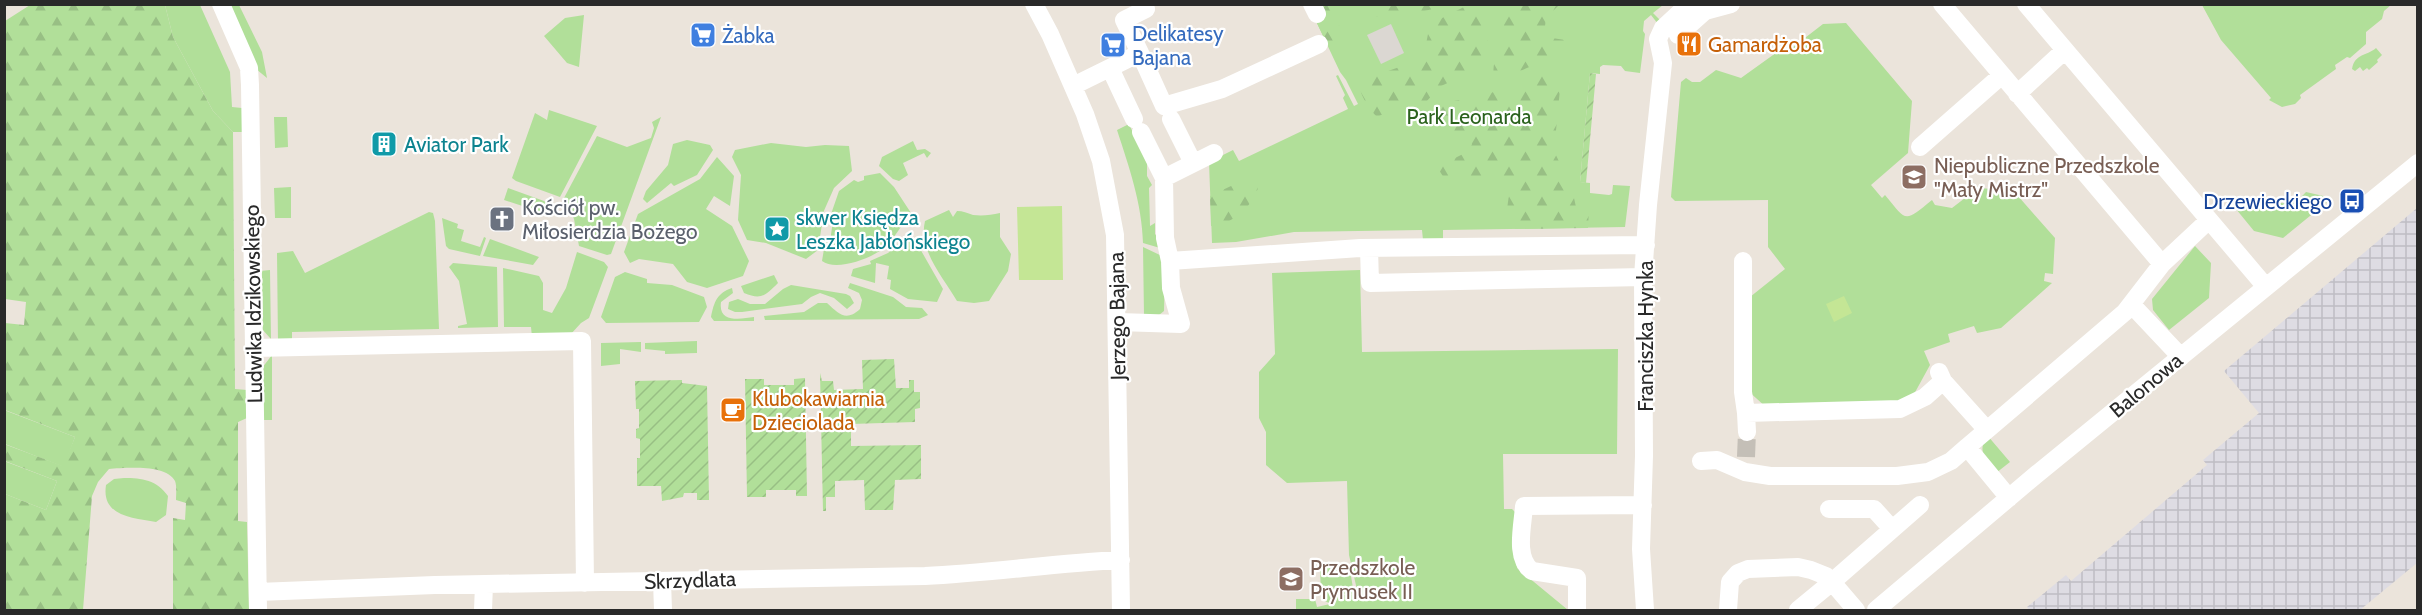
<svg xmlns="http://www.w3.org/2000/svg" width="2422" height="615" font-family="Cabin,sans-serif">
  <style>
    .industrial { fill: url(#industrial-grid) }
    .grass { fill: #b1df99 }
    .forest { fill: url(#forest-firs) }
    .garden { fill: url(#garden-furrows) }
    .pitch { fill: #c4e695 }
    .plaza { fill: #dbd7d2 }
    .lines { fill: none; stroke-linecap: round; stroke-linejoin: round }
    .minor-tunnel { stroke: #c4bfb7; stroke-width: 18; stroke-dasharray: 18 9; stroke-linecap: butt }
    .minor { stroke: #fff; stroke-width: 18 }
    .labels { text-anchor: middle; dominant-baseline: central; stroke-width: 4.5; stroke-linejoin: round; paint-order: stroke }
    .shop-label { font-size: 21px; fill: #366cbe; stroke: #fff; text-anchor: start }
    .food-label { font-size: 21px; fill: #c56008; stroke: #fff; text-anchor: start }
    .park-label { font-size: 21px; fill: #2b621d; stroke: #fff }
    .culture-label { font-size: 21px; fill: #0d838f; stroke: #fff; text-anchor: start }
    .education-label { font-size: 21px; fill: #785e54; stroke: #fff; text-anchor: start }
    .transit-label { font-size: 21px; fill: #164399; stroke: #fff; text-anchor: end }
    .worship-label { font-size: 21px; fill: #5b616d; stroke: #fff; text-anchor: start }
    .street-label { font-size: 21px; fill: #292929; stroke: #fff }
  </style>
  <defs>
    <pattern id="industrial-grid" width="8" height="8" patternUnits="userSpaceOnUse" patternTransform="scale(1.5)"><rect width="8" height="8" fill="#dedce3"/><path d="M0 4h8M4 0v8" fill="none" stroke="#bebdc3"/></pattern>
    <pattern id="forest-firs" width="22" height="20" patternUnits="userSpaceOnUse" patternTransform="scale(1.5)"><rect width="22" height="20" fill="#b1df99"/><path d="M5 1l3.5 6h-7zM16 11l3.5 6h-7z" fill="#98bf84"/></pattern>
    <pattern id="garden-furrows" width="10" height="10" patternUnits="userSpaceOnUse" patternTransform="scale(1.5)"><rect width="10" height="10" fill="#b1df99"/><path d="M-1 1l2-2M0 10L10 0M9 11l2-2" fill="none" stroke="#98bf84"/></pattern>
  </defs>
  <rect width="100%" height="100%" fill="#ebe4db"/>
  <path class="industrial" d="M2417,208V563L2360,610H2029L2027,607L2066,575L2071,581L2207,465L2203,460L2259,413L2224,371Z"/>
  <path class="grass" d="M165,5H200L230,72L232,107L242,108L243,132H233L213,111L173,37Z
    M229,5H239L262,52L267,78L256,69Z
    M1315,5H1663L1653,13L1661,21L1658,24L1651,15L1644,21L1643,31L1645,34L1640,73L1625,71L1621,66L1603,65L1600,67V74L1590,73L1580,182L1590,183V193L1609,195L1612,194L1613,185L1630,186L1625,227L1443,230V241L1423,240L1422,230L1294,232L1236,242L1212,243L1209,162L1233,150L1239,161L1348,109L1343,98L1345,95L1336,76L1338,75L1354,106L1358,104L1346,80L1340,72L1315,19Z
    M2202,5V4L2391,5L2384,11L2382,19L2366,32V44L2350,58L2347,57L2335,65L2336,69L2300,95L2301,98L2295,104L2282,107L2269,100L2271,98L2221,40Z
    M584,15L579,67L567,63L544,36L565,18Z
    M1846,23L1912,101L1908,153L1871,185L1882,198L1885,195C1907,221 1903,224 1932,200L1935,205L1952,208L1978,188L2009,190L2018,196L2055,238L2053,274L2045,273L2044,281L2052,283L2001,328L1977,333L1974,326L1948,334L1950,342L1924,351L1930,365L1913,396L1883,406L1767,408L1746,389L1745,301L1785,269L1768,247V200L1675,201L1671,197L1681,82L1686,78L1692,82H1700L1716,70L1741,78L1780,50L1788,51L1823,24Z
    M2376,48L2382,55L2377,60L2378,62L2369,70L2367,68L2363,71L2360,67L2355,71L2352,69C2355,53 2367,56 2376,48Z
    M549,110L597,126L560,197L516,181L512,178L535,113L547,120Z
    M274,117H287L288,147L275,148Z
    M661,117L611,254L607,255L579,246L574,219L564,198L597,136L627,147L651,138L654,128L652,122Z
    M1129,124L1147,163V176L1152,185L1149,188L1150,226L1155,223V234L1160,240V248L1143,243C1142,203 1129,167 1117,130Z
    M687,140L710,145L713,150L697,175L674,186L671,183L647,203L643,199L646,191L668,165L673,144Z
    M913,141L917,150L925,149L931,153L927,158L924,153L903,163L908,175L899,181L893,179L879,166L882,157Z
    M771,143L806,147L825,145L849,146L852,171L834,188L819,222L822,224L818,250L806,259L766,243L747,240L738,220L741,175L732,157L735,150Z
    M717,157L734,176L730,206L714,196L706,209L732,226L749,261L743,276L707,288L687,282L673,264L639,259L630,263L624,252L638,214L700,179Z
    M880,173L894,187L911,213L910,215L904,214L901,220L903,224C897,232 892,241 885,247C873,258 836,272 822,261L825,243L830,242L833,220L830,217L839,191L854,180L858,182L864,180V176Z
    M291,187V218H275L274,188Z
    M508,188L544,201L554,209L553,216L504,200Z
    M2306,192L2332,198L2283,238L2254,231L2236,209L2252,197C2276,196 2285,215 2306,192Z
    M949,210L953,217L957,211C963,211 967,213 973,215C983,216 991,215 1000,213V237L1011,254L1008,271L989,301L974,303L957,301C943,277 918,250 925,221Z
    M429,212L433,213L435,221L439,329L292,332V342H278L277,253L293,251L305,273Z
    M442,218L458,224L457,228L464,230L461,241L480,247L484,237L486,238L480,256L449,249L446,246Z
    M490,239L539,257L533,265L483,256Z
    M904,239L915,240L943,289L937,302L908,299L890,289L891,280L887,279L889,266L876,263L875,283L851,276L853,269L871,264L870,261L888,253Z
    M2195,246L2211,263L2209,298L2169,330L2153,310L2152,299Z
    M1143,247L1162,256L1165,270L1164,311L1159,315H1144Z
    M577,252L604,262L608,267L589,318L581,323L570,335L532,337L531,327H504L503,268L539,276L543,283V310L552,313L566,288Z
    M453,263L497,267L498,327L458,328V326L467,324L459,281L449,267Z
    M270,270L271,339L261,328L260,271Z
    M1360,270L1362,352L1618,349L1617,454H1503L1504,509H1512L1518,515L1517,568L1568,610H1296V599H1315L1317,607L1330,604L1336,595L1358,594L1349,555L1347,481L1287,483L1266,465V432L1259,418V372L1275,354L1272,273Z
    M625,272L647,279V283L672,285L704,297L707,307L699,322L606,323L601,317L615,277Z
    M774,275L778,283C765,296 761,300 744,293L741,286Z
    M850,283L893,297L906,307L922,308L928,315L919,319L765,320L764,316L804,312L818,303H827C839,314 846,322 860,309L862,300L859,293L848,288Z
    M791,285L846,294L850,296L854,303L847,309L834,298L820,293L811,297L802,304L742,312H735L728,309L729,302L738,299L750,304H765L783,289Z
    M732,288L733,293L721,302C718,323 740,319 754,317V321H714L711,317C714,302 717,293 732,288Z
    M697,341V353L665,354V351L645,349V343Z
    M641,342V352L620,349V364L601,366V343Z
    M272,355V420H262V368Z
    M4,410L75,437L64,467L5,444Z
    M1987,435L2010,462L1996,473C1985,457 1977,453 1987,435Z
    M4,461L57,481L46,510L5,494Z
    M124,478C142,478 157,480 168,496L166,515L156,522C134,518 101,517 106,485L114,479Z
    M1320,564L1346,567L1350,570L1354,594H1334L1329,603L1321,599Z"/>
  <path class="forest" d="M1470,4L1486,5L1485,28L1489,50L1486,58L1480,65L1463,76L1441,86L1424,104L1411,110L1390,111L1377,117C1367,106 1354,87 1360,72L1388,71L1411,63L1425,49L1430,24Z
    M30,5H165L173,37L213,111L233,132L235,389L247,390V418L238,422V521L247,522L249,610H173V518L185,520L186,503L176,500C176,495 177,486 175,481C166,464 125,468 109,469L98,482L92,496L83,610H5V494L46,510L57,481L5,461L4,444L63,466L75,437L5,410V323L24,325L26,302L5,299V21Z
    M1315,5H1327L1338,25L1350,33L1352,45L1349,47L1336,40L1327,44L1315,19Z
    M1365,5H1448C1425,11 1400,18 1376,17Z
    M1501,5H1559L1546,18L1544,34L1546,37L1571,41L1572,46L1562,53L1506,77L1495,76C1489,68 1502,45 1503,34C1505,24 1503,14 1501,5Z
    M1552,71L1560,89L1554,151L1572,189L1576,207L1589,208L1588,228L1515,229L1507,218C1506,193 1518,192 1490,175L1465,180L1444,178L1439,170L1441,165L1469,151L1472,144C1461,124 1435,139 1427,119L1442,103L1459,100L1462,106C1472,109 1477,102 1481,95L1519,86Z
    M1252,176L1258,186C1257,203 1228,228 1211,226L1210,196Z"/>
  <path class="garden" d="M1590,73L1596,74L1586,183L1580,182Z
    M894,359L896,388H909V380H914V392H920V408L915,409V422L851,424V446L921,445V479L895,480L893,510H865L864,480L835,481V497H826V511H823L820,373L822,381H833L834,390L863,389L862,360Z
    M805,378L807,496H796V490H766V497H747L745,379H764V385H794V379Z
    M682,380V383L707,386L709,500H697V493H684L683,497L662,501L661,486H637V458H640V439L636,438V429L639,428V409H636L635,381Z"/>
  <path class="pitch" d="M1062,206L1063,280H1019L1017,207Z
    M1844,296L1852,313L1834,322L1826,304Z"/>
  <path class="plaza" d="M1391,24L1404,53L1381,64L1367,35Z"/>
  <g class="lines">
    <path class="minor-tunnel" d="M1746,457L1747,432"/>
    <path class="minor" d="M221,4L249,68L250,85L258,610
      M1034,4L1050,34L1085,114L1101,161L1115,235L1121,610
      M1312,4L1317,14
      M1942,4L2162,264L2209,220
      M2026,4L2266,287
      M1678,35L1705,11L1731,4
      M1140,53L1164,106L1222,89L1319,44
      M1110,68L1134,119
      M1073,86L1140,53L1124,20L1146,9
      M2017,94L2065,50
      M1171,119L1193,163
      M1141,132L1164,178L1165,238L1170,261
      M1920,147L2002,75
      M1164,178L1214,153
      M1369,248L1370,283L1643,277
      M1743,261V392L1746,413L1900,409L1925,397L1943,381
      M2132,305L2181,357
      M1118,322L1181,324L1171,288L1170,261L1360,248L1646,245
      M254,348L582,341L585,583
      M1939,372L1943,381L1987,430L1967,447L2009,498
      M1746,413L1747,432
      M1987,430L2125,312L2162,264
      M1701,461L1717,460L1745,472L1770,476H1897L1928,472L1951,461L1967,447
      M1829,509H1874L1892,529
      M662,581L663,610
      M258,592L435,585L925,576C991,573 1055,563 1121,560
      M483,610L484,585
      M1577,610V578L1532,571C1514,558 1523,525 1524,506L1643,505
      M1645,610L1641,549L1644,456L1643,277L1648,205L1663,63L1658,39L1663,28L1689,4
      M1728,610L1730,582L1738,573L1748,569L1798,567L1811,570L1826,576L1832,582L1798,610
      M1856,610L1832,582L1920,505
      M1876,610L2037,474L2418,163"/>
  </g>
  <defs>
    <g id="supermarket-square" transform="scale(1.35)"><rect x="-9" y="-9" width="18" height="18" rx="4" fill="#3f7fe0" stroke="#fff"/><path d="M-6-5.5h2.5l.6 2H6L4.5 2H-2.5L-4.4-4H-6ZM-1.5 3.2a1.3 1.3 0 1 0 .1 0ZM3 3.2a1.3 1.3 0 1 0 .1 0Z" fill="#fff"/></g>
    <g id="restaurant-square" transform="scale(1.35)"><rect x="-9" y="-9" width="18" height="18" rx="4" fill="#e8710a" stroke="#fff"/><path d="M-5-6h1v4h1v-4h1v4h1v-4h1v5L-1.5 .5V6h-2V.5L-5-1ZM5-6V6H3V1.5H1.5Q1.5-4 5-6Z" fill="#fff"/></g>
    <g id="building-square" transform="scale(1.35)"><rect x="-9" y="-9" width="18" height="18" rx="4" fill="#0f9aa8" stroke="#fff"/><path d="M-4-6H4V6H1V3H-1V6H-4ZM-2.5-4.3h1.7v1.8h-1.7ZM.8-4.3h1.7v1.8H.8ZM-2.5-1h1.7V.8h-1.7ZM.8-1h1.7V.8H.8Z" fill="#fff"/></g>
    <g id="school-square" transform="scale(1.35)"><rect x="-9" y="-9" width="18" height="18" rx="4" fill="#8d6e63" stroke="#fff"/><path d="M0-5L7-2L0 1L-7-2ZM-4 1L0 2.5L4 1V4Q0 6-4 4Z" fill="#fff"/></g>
    <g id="bus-square" transform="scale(1.35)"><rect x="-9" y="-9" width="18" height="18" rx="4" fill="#1a4fb4" stroke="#fff"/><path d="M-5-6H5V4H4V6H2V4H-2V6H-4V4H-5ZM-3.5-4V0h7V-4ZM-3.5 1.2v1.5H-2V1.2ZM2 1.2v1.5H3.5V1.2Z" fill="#fff"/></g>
    <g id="church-square" transform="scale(1.35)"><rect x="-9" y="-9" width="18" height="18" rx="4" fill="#6b7280" stroke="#fff"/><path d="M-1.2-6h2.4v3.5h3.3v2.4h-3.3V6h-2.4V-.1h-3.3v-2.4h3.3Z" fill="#fff"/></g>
    <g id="sight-square" transform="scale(1.35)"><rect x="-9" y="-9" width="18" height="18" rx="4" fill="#0f9aa8" stroke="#fff"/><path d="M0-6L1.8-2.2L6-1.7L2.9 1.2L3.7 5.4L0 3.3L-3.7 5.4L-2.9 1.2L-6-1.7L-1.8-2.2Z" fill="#fff"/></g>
    <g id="cafe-square" transform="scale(1.35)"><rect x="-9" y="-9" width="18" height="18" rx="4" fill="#e8710a" stroke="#fff"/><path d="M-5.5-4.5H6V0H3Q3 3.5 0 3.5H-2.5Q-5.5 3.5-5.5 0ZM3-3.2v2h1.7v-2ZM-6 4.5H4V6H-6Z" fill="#fff"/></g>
  </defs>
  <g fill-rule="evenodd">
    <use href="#supermarket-square" x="703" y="35"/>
    <use href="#restaurant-square" x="1689" y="44"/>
    <use href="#supermarket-square" x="1113" y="45"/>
    <use href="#building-square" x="384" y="144"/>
    <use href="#school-square" x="1914" y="177"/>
    <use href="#bus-square" x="2352" y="201"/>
    <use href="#church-square" x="502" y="219"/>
    <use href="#sight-square" x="777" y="229"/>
    <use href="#cafe-square" x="733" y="410"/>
    <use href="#school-square" x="1291" y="579"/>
  </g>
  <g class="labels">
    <g class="shop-label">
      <text x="1132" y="33">Delikatesy<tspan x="1132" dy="24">Bajana</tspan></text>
      <text x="722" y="35">Żabka</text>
    </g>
    <g class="food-label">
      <text x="1708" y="44">Gamardżoba</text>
      <text x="752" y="398">Klubokawiarnia<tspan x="752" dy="24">Dzieciolada</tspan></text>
    </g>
    <g class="park-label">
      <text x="1469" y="116">Park Leonarda</text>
    </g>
    <g class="culture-label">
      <text x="404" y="144">Aviator Park</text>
      <text x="796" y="217">skwer Księdza<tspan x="796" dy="24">Leszka Jabłońskiego</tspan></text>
    </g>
    <g class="education-label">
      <text x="1934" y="165">Niepubliczne Przedszkole<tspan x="1934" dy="24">"Mały Mistrz"</tspan></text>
      <text x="1310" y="567">Przedszkole<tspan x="1310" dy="24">Prymusek II</tspan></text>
    </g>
    <g class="transit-label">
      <text x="2332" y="201">Drzewieckiego</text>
    </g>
    <g class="worship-label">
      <text x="522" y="207">Kościół pw.<tspan x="522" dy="24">Miłosierdzia Bożego</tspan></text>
    </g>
    <g class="street-label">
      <text transform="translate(253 304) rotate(-91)">Ludwika Idzikowskiego</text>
      <text transform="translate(1117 316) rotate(-91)">Jerzego Bajana</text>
      <text transform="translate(1645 336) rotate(-90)">Franciszka Hynka</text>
      <text transform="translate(2146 385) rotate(-40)">Balonowa</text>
      <text transform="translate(690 580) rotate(-2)">Skrzydlata</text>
    </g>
  </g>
  <rect width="2422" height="615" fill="none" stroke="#292929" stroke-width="12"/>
</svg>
